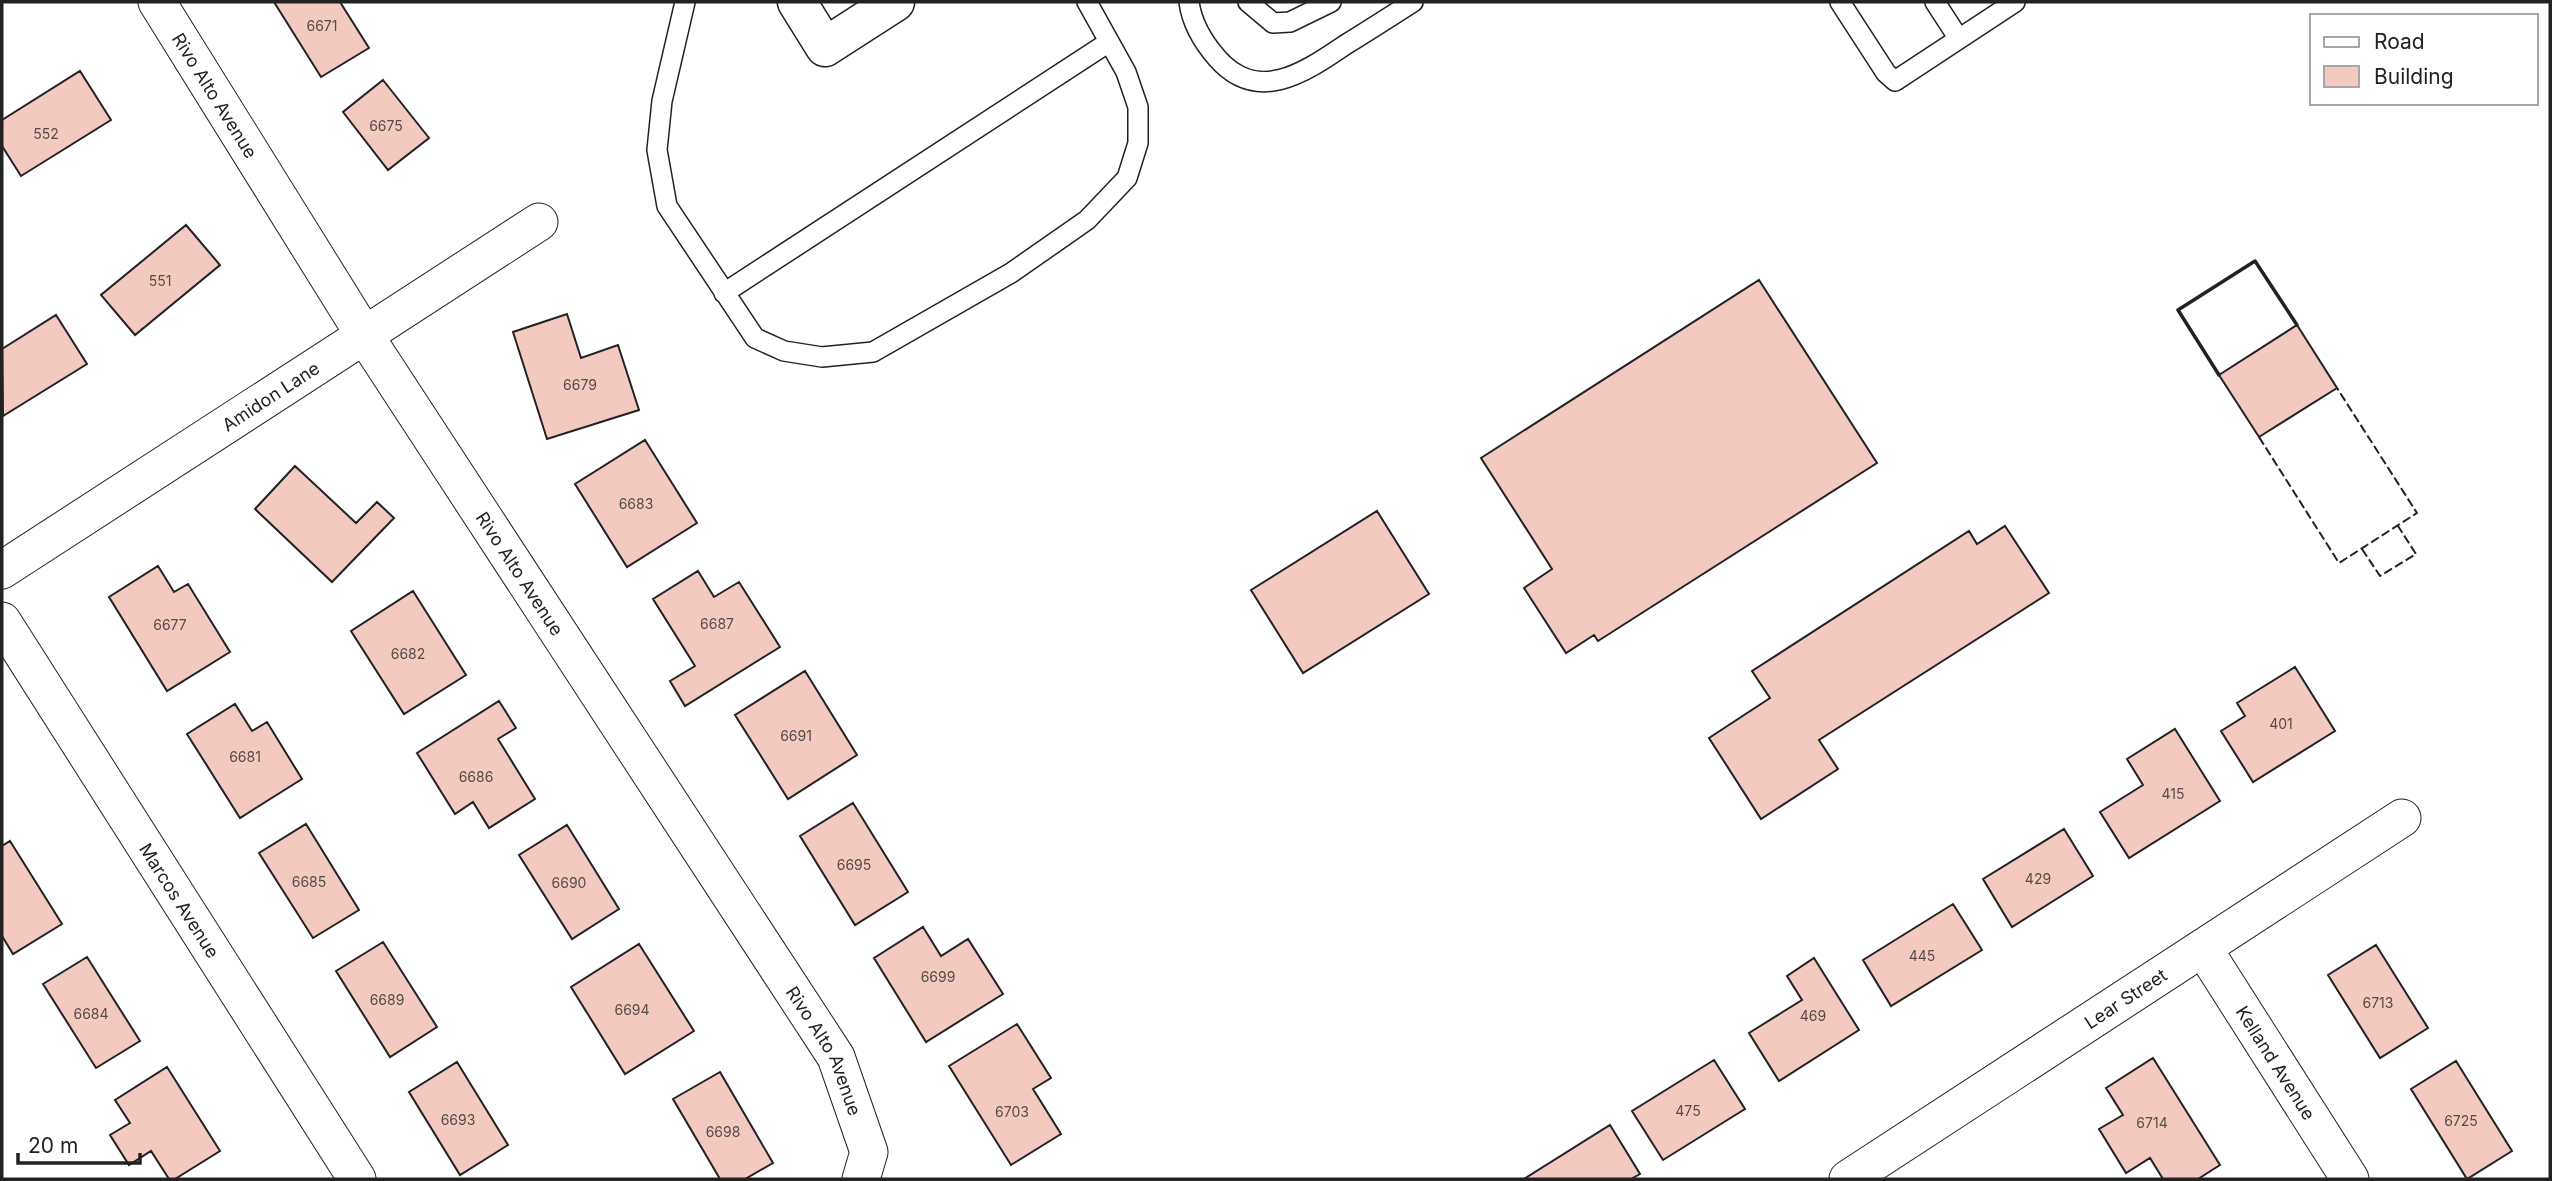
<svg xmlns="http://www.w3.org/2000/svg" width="2552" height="1181" font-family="Inter,sans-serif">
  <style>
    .building { fill: #f3c9c0; stroke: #222; stroke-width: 2 }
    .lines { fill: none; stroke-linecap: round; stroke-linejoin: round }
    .lane-casing { stroke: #222; stroke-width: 22 }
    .street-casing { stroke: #222; stroke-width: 39 }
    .secondary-casing { stroke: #222; stroke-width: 41 }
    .lane { stroke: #fff; stroke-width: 19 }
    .street { stroke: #fff; stroke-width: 37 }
    .secondary { stroke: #fff; stroke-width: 38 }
    .fence { stroke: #222; stroke-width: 2; stroke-dasharray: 9 3.5; stroke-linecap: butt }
    .wall { stroke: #222; stroke-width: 3.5 }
    .labels { text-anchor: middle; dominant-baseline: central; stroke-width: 5; stroke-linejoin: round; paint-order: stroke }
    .number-label { font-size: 14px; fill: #564c4a }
    .street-label { font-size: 18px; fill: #222; stroke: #fff }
  </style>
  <rect width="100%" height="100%" fill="#fff"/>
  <path class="building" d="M274,2H340L369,48L321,77Z
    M80,71L111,120L21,176L2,146V120Z
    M383,80L429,138L388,170L343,112Z
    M186,225L220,265L135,335L101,295Z
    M1759,280L1877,463L1598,641L1594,635L1566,653L1524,588L1552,569L1481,458Z
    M567,314L581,358L618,345L639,410L547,439L513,332Z
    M56,315L87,364L3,416L2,349Z
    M2297,325L2337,388L2259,437L2219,375Z
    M645,440L697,523L627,567L575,484Z
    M295,466L356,523L377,502L394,518L332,582L255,509Z
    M1377,511L1429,594L1303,673L1251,590Z
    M2005,526L2049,593L1819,740L1838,769L1761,819L1709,738L1770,698L1752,671L1969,531L1977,544Z
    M158,566L174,592L188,584L230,652L167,691L109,597Z
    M698,571L714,597L739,582L780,647L685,706L670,681L695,666L653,599Z
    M413,591L466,675L404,714L351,631Z
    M2295,667L2335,731L2253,782L2221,731L2245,716L2237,703Z
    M805,671L857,755L788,799L735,715Z
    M499,701L516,728L498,739L535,799L489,828L473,802L455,814L417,753Z
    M235,704L252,731L267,722L302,779L240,818L187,734Z
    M2175,729L2220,801L2129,858L2100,812L2143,785L2127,759Z
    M853,803L908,892L855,925L800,836Z
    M306,824L359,910L313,938L259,853Z
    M567,825L619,909L572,939L519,855Z
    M2064,829L2093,876L2012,927L1983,879Z
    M10,841L62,924L13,954L2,936V846Z
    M1953,904L1982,950L1891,1006L1863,960Z
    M923,927L941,956L968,939L1003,994L926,1042L874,958Z
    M383,942L437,1027L390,1057L336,971Z
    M639,944L694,1031L625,1074L571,987Z
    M2376,945L2428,1028L2380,1058L2328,975Z
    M87,957L140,1041L96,1068L43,984Z
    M1814,958L1859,1030L1779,1081L1749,1033L1802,1000L1787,976Z
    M1017,1024L1051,1078L1033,1089L1061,1134L1011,1165L949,1066Z
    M2153,1058L2220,1165L2198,1179H2163L2150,1158L2126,1173L2099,1129L2123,1115L2106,1088Z
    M1714,1060L1745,1109L1663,1160L1632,1111Z
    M2456,1061L2512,1151L2467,1179L2411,1089Z
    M457,1062L508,1145L460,1175L409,1092Z
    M167,1067L220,1151L175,1179H169L151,1151L129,1165L110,1135L130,1123L115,1100Z
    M720,1072L773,1163L745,1179H720L673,1099Z
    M1610,1125L1640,1174L1631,1179H1524Z"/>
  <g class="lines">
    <g class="lane-casing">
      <path id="lane" d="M685,2L662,101L657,150L667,206L755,338L784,351L822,357L873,352L1011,273L1087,220L1127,178L1138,143V107L1126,72L1087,2
        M1189,2C1192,24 1203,42 1217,58C1258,105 1305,72 1345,45C1368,31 1391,16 1413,2
        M1248,2L1273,23L1290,22L1331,2
        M1840,2L1886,73L1895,81L2015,2
        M1935,2L1959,39
        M724,293L1109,42"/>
    </g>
    <g class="street-casing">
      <g id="street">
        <path id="s1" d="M157,2L363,333L836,1057L869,1152L861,1179"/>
        <path id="s2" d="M2,570L539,222"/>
        <path id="s3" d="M2,621L357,1179"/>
        <path id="s4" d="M2203,948L2350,1179"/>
        <path id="s5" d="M1848,1179L2402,818"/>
      </g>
    </g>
    <g class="secondary-casing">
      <path id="secondary" d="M797,2L825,47L895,2"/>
    </g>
    <use href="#lane" class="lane"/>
    <use href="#street" class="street"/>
    <use href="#secondary" class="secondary"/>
    <path class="fence" d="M2259,437L2339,563L2417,513L2337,388
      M2362,549L2380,576L2416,554L2398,526"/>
    <path class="wall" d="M2219,375L2178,310L2255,261L2297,325"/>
  </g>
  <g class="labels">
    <g class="number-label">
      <text x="322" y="25">6671</text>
      <text x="386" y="125">6675</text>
      <text x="46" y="133">552</text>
      <text x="160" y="280">551</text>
      <text x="580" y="384">6679</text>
      <text x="636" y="503">6683</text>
      <text x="717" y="623">6687</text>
      <text x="170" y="624">6677</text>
      <text x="408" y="653">6682</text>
      <text x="2281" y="723">401</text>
      <text x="796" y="735">6691</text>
      <text x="245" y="756">6681</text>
      <text x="476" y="776">6686</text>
      <text x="2173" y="793">415</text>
      <text x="854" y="864">6695</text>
      <text x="2038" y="878">429</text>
      <text x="309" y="881">6685</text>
      <text x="569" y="882">6690</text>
      <text x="1922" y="955">445</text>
      <text x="938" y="976">6699</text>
      <text x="387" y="999">6689</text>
      <text x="2378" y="1002">6713</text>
      <text x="632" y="1009">6694</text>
      <text x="91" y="1013">6684</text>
      <text x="1813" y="1015">469</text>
      <text x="1688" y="1110">475</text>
      <text x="1012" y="1111">6703</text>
      <text x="458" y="1119">6693</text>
      <text x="2461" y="1120">6725</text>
      <text x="2152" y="1122">6714</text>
      <text x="723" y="1131">6698</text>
    </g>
    <g class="street-label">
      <text stroke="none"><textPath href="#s1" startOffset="110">Rivo Alto Avenue</textPath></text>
      <text stroke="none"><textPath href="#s2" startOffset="320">Amidon Lane</textPath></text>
      <text stroke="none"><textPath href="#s1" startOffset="677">Rivo Alto Avenue</textPath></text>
      <text stroke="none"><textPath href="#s3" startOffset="331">Marcos Avenue</textPath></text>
      <text stroke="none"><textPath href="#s5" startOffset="331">Lear Street</textPath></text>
      <text stroke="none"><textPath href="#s1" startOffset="1244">Rivo Alto Avenue</textPath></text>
      <text stroke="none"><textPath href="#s4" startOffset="136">Kelland Avenue</textPath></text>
    </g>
  </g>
  <rect width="2552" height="1181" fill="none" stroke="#222222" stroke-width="7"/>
  <rect x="2310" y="14" width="228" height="91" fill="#ffffff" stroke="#a7a7a7" stroke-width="2"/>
  <rect x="2324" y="37" width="35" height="10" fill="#ffffff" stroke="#a7a7a7" stroke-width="2"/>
  <text x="2374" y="49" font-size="21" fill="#222222">Road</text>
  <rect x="2324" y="66" width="35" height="21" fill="#f3c9c0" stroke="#a7a7a7" stroke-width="2"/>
  <text x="2374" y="84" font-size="21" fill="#222222">Building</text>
  <path d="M18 1153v10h122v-10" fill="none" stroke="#222222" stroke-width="3.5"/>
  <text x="28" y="1153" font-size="21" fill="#222222" stroke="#ffffff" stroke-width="5" paint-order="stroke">20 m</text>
</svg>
